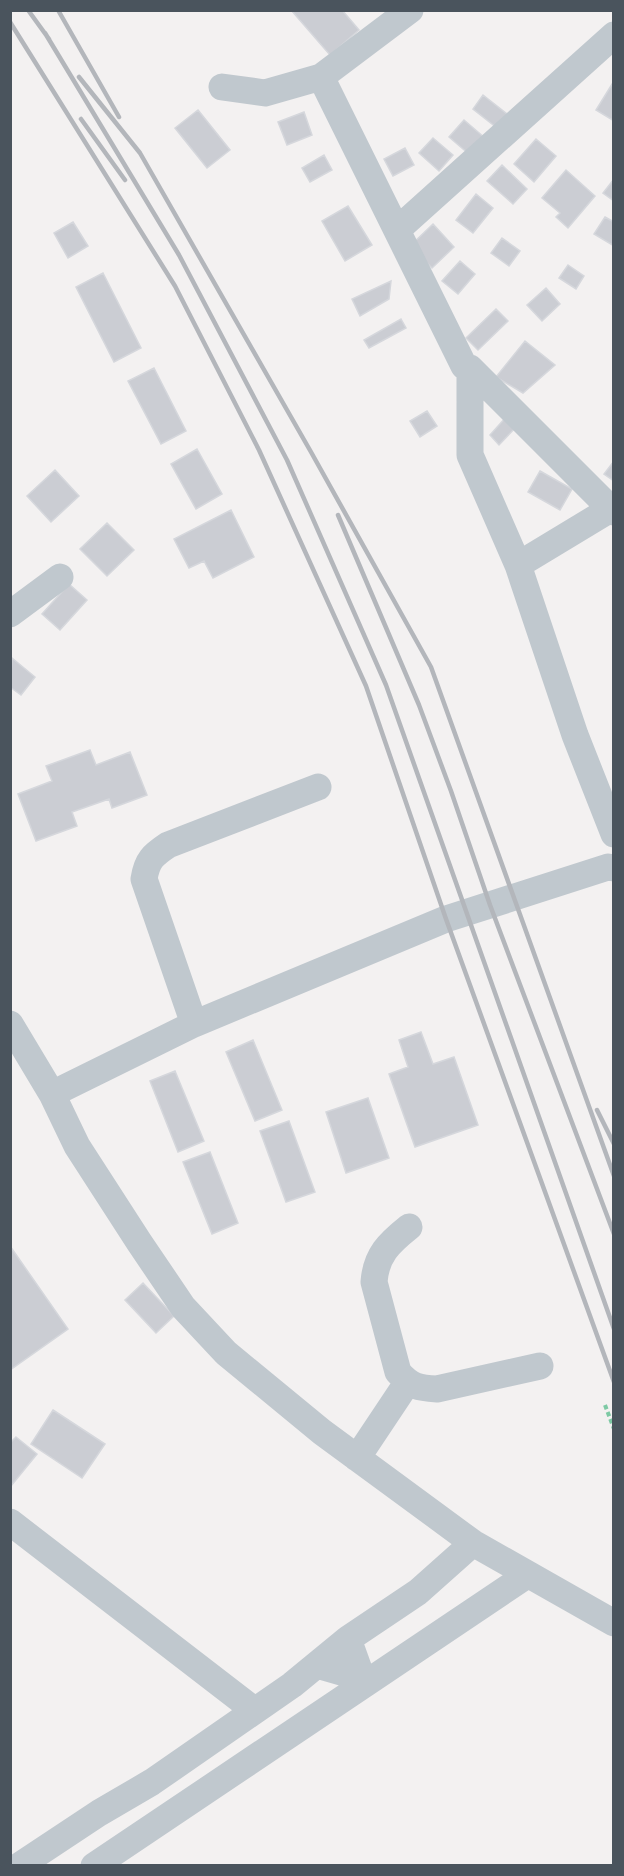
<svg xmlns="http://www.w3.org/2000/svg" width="624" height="1876" font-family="Karla,sans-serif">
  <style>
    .building { fill: #cbcdd3; stroke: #d5d7dc; stroke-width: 1.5 }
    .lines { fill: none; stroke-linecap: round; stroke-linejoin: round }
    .path { stroke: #7dc9a4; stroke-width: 4; stroke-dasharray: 4.5 3; stroke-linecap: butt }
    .minor { stroke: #c0c8ce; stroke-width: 27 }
    .rail { stroke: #b3b6bb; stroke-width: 4.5 }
  </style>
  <rect width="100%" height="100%" fill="#f3f1f1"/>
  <path class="building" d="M291,10H342L359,30L330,55Z
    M614,81V121L596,110Z
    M483,95L507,114L497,128L473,109Z
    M198,110L230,150L207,168L175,128Z
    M304,112L312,135L287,145L278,122Z
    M464,120L485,138L470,155L449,137Z
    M433,138L453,155L439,171L419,153Z
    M536,139L556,156L534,182L514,164Z
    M405,148L414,165L393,176L384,159Z
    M324,155L332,170L310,182L302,168Z
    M502,165L527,189L513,204L487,181Z
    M566,170L595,196L568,228L556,217L560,213L542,198Z
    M614,179V201L603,193Z
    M476,194L493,208L473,233L456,220Z
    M348,206L372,245L345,261L322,221Z
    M605,217L614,222V246L594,234Z
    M73,222L88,246L68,258L54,233Z
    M433,224L454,247L432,268L410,246Z
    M502,238L520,251L509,266L491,253Z
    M460,261L475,274L458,294L442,281Z
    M568,265L584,276L576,289L559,278Z
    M103,273L141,348L114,362L76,287Z
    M391,281L389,299L360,316L352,299Z
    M546,288L560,304L542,321L527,305Z
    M496,309L508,321L478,350L466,338Z
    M401,319L406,328L369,348L364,340Z
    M525,341L555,365L523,393L496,377Z
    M154,368L186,431L161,444L128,381Z
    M427,411L437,426L420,437L410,421Z
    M507,416L518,425L499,445L490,435Z
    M197,449L222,494L196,509L171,464Z
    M614,461V481L604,474Z
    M55,470L79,496L51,522L27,496Z
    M540,471L572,489L560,510L528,492Z
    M231,510L254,557L213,578L204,561L189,568L174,539Z
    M107,523L134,550L107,576L80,549Z
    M69,584L87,600L60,630L42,614Z
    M12,658L35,677L21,695L10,687Z
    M90,750L96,765L130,752L147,795L112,808L109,799L72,812L77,826L36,841L18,794L52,781L46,766Z
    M421,1032L433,1064L454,1057L478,1125L415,1147L389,1074L408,1067L399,1040Z
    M253,1040L282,1110L255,1121L226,1052Z
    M175,1071L204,1141L178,1152L150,1081Z
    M368,1098L389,1158L346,1173L326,1112Z
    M289,1121L315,1192L286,1202L260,1131Z
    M210,1152L238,1223L212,1234L183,1162Z
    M10,1246L68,1329L10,1370Z
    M143,1283L174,1316L156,1333L125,1300Z
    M53,1410L105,1444L82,1478L31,1444Z
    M16,1437L37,1454L11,1486L10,1443Z"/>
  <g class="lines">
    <path class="path" d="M605,1405L614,1429"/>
    <path class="minor" d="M321,77L464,366L470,368V455L518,565L575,735L614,834
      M222,87L265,93L321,77L410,10
      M397,230L614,35
      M470,368L614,512
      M518,565L614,507
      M10,614L60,577
      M10,1024L52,1094L194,1024L446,919L608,867L614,868
      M194,1024L144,879C147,860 153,855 168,845L318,787
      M52,1094L77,1146L139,1242L183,1307L226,1353L322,1432L473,1543L614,1623
      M409,1227C389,1243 376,1255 374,1282L398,1372C411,1387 419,1388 437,1389L540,1366
      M357,1458L407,1383
      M10,1522L254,1710
      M317,1665L362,1678L348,1639
      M19,1866L99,1813L152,1782L292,1685L348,1639L418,1592L473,1543
      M94,1866L527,1575"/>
    <path class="rail" d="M28,10L49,39
      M58,10L119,117
      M10,22L175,286L259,450L366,686L446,919L614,1382
      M45,33L179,255L287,460L386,685L614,1329
      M79,77L140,153L311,452L431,667L614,1176
      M81,119L125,180
      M338,515L419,705L451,791L490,905L614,1234
      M597,1110L614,1144"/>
  </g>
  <rect width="624" height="1876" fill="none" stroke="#4a545d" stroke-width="24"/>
</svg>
